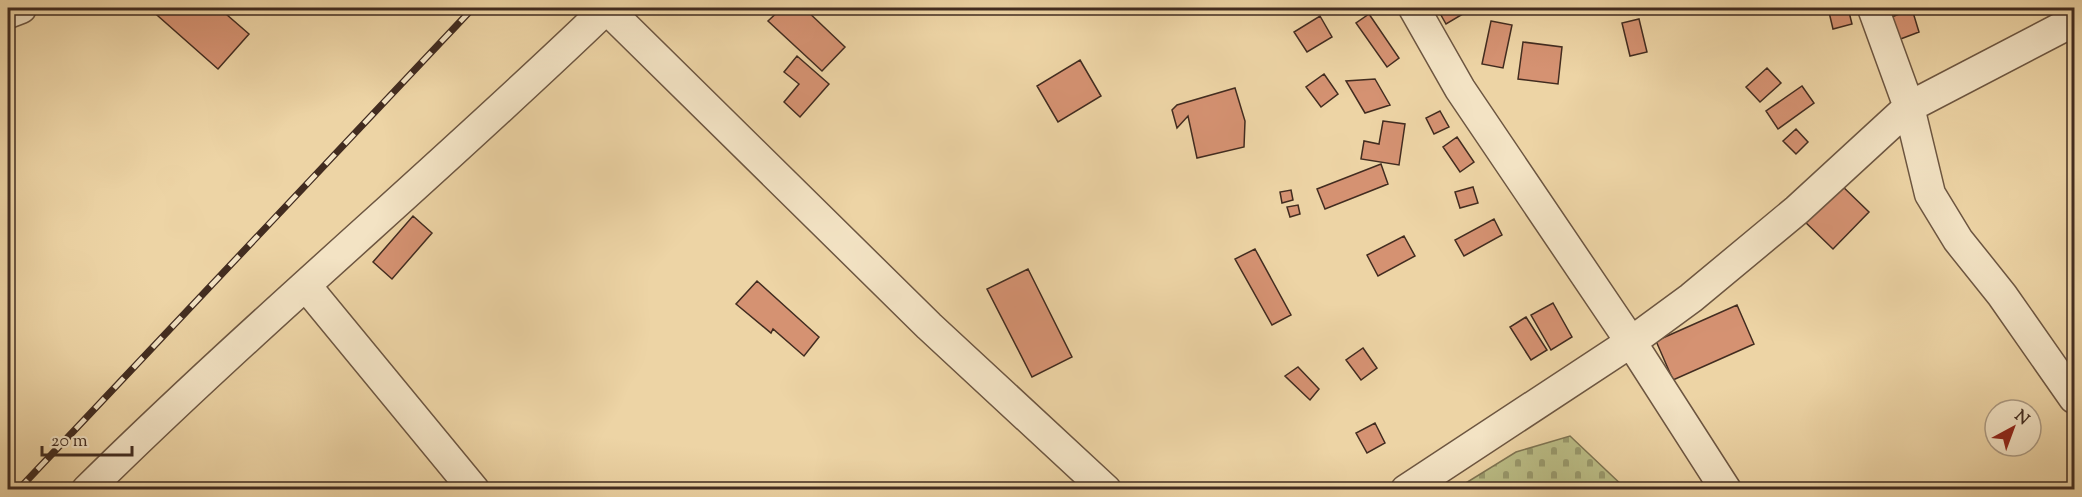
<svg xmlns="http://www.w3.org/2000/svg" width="2082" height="497" font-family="'Sorts Mill Goudy',serif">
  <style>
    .cemetery { fill: url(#cemetery-stones); stroke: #7e7452; stroke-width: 1.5 }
    .building { fill: #d59272; stroke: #422c20; stroke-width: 1.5 }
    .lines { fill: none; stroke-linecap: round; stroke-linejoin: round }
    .minor-casing { stroke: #6d5641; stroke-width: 33 }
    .minor { stroke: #f3e3c4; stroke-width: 30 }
    .rail-casing { stroke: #422c20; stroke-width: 7 }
    .rail { stroke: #f3e3c4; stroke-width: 4.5; stroke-dasharray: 14; stroke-linecap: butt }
  </style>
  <defs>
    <pattern id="cemetery-stones" width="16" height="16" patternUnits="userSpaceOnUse" patternTransform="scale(1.5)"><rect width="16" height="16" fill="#babc85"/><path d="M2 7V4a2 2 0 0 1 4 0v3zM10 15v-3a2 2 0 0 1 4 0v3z" fill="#99996c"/></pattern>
  </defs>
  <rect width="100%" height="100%" fill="#edd4a5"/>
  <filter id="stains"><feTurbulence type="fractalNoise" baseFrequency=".00333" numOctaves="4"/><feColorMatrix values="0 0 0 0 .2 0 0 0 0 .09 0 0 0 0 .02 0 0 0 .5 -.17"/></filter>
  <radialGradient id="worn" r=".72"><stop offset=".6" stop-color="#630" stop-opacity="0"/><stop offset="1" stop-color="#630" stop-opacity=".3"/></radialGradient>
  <path class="cemetery" d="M1570,436L1626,489H1456L1516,452Z"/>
  <path class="building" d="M149,8H219L249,34L218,69Z
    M782,8H804L845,47L822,71L768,21Z
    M1437,8H1466L1468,11L1446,24Z
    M1828,8H1848L1852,24L1833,29Z
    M1912,9L1919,32L1898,40L1889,18Z
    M1369,14L1399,58L1387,67L1356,23Z
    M1320,16L1332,37L1307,52L1294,32Z
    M1639,19L1647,52L1630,56L1622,23Z
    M1491,21L1512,25L1503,68L1482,64Z
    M1523,42L1562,47L1558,84L1518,79Z
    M797,56L829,84L800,117L784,102L799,84L784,72Z
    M1080,60L1101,96L1058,122L1037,86Z
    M1767,68L1781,83L1760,102L1746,87Z
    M1324,74L1338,94L1321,107L1306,87Z
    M1375,79L1390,105L1365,113L1346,81Z
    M1802,86L1814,103L1778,129L1766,111Z
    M1235,88L1245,121L1244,147L1197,158L1188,116L1177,128L1172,110L1177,105Z
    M1440,111L1449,127L1434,134L1426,118Z
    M1383,121L1405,124L1399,165L1361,159L1364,141L1379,144Z
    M1796,129L1808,142L1796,154L1783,141Z
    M1457,137L1474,162L1460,172L1443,147Z
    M1381,164L1388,184L1325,209L1317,189Z
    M1838,182L1869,212L1833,249L1802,219Z
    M1473,187L1478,203L1460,208L1455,192Z
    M1291,190L1293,200L1282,203L1280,192Z
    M1298,205L1300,214L1290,217L1287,207Z
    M413,216L432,233L392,279L373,262Z
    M1494,219L1502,235L1464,256L1455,240Z
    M1404,236L1415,256L1378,276L1367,255Z
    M1255,249L1291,315L1272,325L1235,259Z
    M1028,269L1072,357L1032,377L987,289Z
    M757,281L819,337L804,356L773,329L771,333L736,304Z
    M1553,303L1572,337L1551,350L1531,315Z
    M1737,305L1754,344L1673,380L1656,341Z
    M1526,317L1547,350L1531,360L1510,327Z
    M1363,348L1377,368L1361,380L1346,360Z
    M1298,367L1319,389L1310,400L1285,376Z
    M1375,423L1385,443L1367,453L1356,433Z"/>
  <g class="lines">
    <g class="minor-casing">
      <path id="minor" d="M606,8L929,326L1106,490
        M1414,8L1460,89L1631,342L1726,490
        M1873,8L1909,107L1930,194L1958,240L2002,295L2074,398
        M8,13L21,8
        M306,286L474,490
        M87,490C255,324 437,172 607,8
        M1406,490L1631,342L1691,298L1797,210L1909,107L2074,21"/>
    </g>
    <use href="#minor" class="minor"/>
    <g class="rail-casing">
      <path id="rail" d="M18,490L473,8"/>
    </g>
    <use href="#rail" class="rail"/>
  </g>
  <rect width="2082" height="497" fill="none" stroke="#edd4a5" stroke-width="30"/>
  <rect x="9" y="9" width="2064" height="479" fill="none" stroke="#422c20" stroke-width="3"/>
  <rect x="15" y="15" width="2052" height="467" fill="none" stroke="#422c20" stroke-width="1.5"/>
  <g transform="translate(2013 428) rotate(41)"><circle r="28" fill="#f3e3c4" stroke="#ac9a82" stroke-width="1.5"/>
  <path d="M0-4.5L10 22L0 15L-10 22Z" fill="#8f2418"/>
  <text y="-9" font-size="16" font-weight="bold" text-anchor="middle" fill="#422c20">N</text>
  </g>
  <path d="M42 446v9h90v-9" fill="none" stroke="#422c20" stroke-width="3"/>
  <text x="51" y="446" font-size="18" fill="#422c20" stroke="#f3e3c4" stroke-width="4.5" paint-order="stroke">20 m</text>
  <rect width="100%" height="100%" filter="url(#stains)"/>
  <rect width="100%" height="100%" fill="url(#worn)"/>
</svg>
